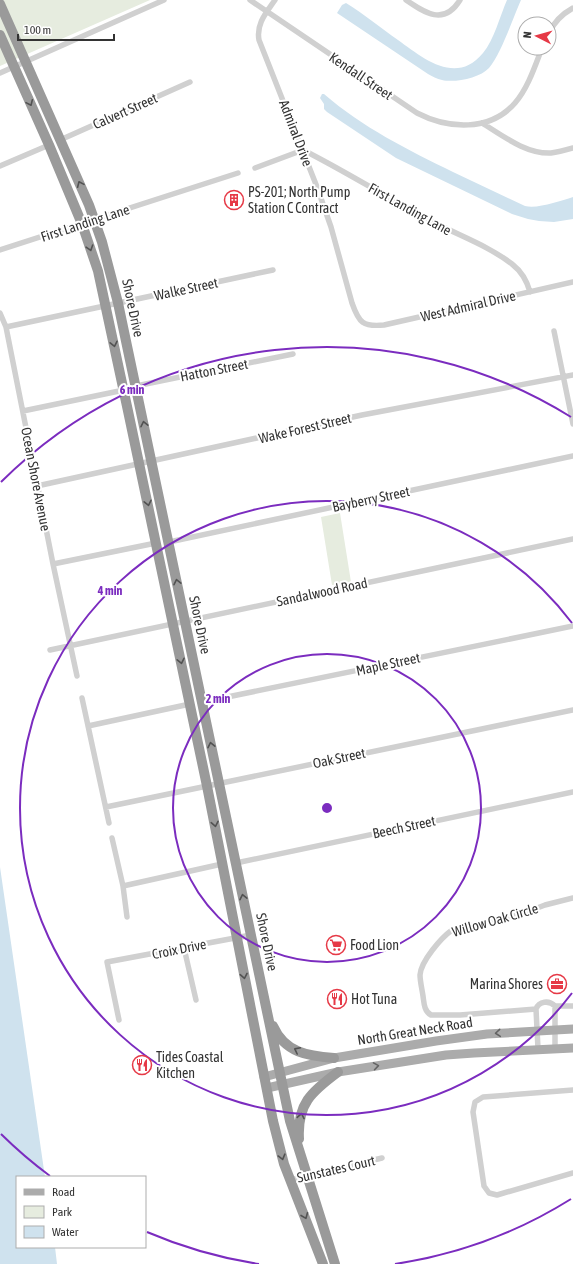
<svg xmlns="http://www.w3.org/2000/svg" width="573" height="1264" font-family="'Asap Condensed',sans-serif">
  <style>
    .green { fill: #e6ecdf }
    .water { fill: #cfe2ee }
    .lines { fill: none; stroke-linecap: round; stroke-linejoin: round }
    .street { stroke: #d0d0d0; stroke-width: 5.5 }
    .primary { stroke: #ababab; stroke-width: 9 }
    .highway { stroke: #9a9a9a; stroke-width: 10 }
    .oneway { stroke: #525252 }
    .oneway2 { stroke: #636363 }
    .ring { fill: none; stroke: #7b2cbf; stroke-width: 2 }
    .labels { text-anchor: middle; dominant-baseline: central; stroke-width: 4; stroke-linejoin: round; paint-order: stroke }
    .street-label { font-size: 14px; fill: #333; stroke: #fff }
    .poi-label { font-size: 14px; fill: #333; stroke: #fff; text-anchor: start }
    .centre { fill: #7b2cbf; stroke: #fff; stroke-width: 2 }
    .ring-label { font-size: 12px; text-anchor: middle; font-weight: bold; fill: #7b2cbf; stroke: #fff; stroke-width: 4; stroke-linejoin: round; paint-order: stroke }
  </style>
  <rect width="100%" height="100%" fill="#fff"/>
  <path class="green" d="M0,0H150L0,66Z
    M340,513L351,582L332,585L321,517Z"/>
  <path class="water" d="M507,0H521C513,18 501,54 489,68C480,78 455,83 442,80C437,79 432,76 428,74L337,13L342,5L346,3C364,14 381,28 398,40C423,58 456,86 483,53C494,40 500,16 507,0Z
    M322,94H324C362,127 408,150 453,172C477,183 501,195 525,206C538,209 560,201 573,197V219L554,222L539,221L528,219L512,214L396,158L327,112L324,109V104L320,98Z
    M0,867L45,1177H17V1247H55L57,1264H0Z"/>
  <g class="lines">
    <path class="street" d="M250,0L417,113C448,129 490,132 515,103C528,88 535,66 542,48
      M275,0C266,13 256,24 259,40L317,187L331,227L352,303C359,323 363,327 384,325L573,282
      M406,0C425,13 444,26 460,0
      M549,33C554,22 562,14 573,8
      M0,73L164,0
      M482,123C503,136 526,154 551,153C559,152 566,150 573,148
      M60,140L190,82
      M0,166L49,145
      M255,168L303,150C345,171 384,196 426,218C454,234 486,244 512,264C521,271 527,281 530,292
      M0,250L238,173
      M0,313L6,327L53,564L77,676
      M6,327L273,270
      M554,331L573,424
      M136,386L293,354
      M23,411L124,390
      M37,486L362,415L573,375
      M169,542L573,456
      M53,564L156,543
      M50,650L573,539
      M82,698L109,823
      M203,702L573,626
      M88,726L190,704
      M106,807L573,710
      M112,838L123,886L127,917
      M236,863L573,792
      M123,886L222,864
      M184,948L196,1000
      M555,1006V1048
      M536,1009L460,1015H431C424,1011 424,1003 423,996C422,989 420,981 420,975C421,961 441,938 452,930L519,915L545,905L573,898
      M119,1020L107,962L251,935
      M538,1049L536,1009C539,1001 549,1000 555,1006H573
      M573,1090L483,1097L475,1102L473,1112L484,1186L489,1193L497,1195L573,1173
      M290,1180L382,1158"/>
    <path class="primary" d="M264,1077L334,1058L436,1041L487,1034L573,1029
      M267,1088L338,1072L446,1055L474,1053L573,1048"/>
    <path class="highway" d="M0,4L89,205L102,242L118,303L290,1121L335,1264
      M0,35L49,145L82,224L98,271L128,411L207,786L273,1121L284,1164L323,1264
      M273,1026C285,1053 308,1056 334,1058
      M299,1139C297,1104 311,1092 338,1072"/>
  </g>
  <defs><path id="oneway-chevron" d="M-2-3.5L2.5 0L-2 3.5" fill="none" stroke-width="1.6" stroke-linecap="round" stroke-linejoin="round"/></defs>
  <g class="oneway">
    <use href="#oneway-chevron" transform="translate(30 103) rotate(66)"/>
    <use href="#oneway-chevron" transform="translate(80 184) rotate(-114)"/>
    <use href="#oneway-chevron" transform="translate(90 248) rotate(72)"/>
    <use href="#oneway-chevron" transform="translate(114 344) rotate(78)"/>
    <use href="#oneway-chevron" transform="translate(144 424) rotate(-102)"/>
    <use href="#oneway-chevron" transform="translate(148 503) rotate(78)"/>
    <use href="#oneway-chevron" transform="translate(177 582) rotate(-102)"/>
    <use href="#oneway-chevron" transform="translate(181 661) rotate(78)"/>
    <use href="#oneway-chevron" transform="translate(211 745) rotate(-102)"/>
    <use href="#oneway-chevron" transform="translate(215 824) rotate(79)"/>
    <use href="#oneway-chevron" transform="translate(243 897) rotate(-102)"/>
    <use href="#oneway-chevron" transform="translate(244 976) rotate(79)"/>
    <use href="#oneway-chevron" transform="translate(297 1050) rotate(-153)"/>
    <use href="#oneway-chevron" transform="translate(301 1116) rotate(-79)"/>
    <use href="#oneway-chevron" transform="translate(282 1157) rotate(75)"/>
    <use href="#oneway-chevron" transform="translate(305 1216) rotate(68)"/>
  </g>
  <g class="oneway2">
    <use href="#oneway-chevron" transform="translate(498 1033) rotate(175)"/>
    <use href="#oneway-chevron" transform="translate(376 1066) rotate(-9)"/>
  </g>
  <g class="ring">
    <circle cx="327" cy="808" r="154"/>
    <path d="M572 993A307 307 0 1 1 572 623"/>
    <path d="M571 1199A461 461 0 0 1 395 1264M259 1264A461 461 0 0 1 147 1232M50 1176A461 461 0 0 1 1 1134M1 482A461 461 0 0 1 571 417"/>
  </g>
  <defs>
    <g id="building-ring" transform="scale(1)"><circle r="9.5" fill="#fff" stroke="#e63946" stroke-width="1.5"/><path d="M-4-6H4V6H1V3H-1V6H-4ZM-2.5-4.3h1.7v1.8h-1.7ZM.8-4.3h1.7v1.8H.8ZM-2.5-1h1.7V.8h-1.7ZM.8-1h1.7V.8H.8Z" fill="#e63946"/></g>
    <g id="supermarket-ring" transform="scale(1)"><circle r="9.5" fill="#fff" stroke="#e63946" stroke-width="1.5"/><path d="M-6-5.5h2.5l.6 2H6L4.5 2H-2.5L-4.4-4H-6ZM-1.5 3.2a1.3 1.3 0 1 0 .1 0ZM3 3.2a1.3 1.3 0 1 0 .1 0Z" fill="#e63946"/></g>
    <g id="office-ring" transform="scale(1)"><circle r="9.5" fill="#fff" stroke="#e63946" stroke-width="1.5"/><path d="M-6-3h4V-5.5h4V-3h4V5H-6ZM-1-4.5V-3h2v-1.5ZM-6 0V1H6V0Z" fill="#e63946"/></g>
    <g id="restaurant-ring" transform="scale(1)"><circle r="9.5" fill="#fff" stroke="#e63946" stroke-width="1.5"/><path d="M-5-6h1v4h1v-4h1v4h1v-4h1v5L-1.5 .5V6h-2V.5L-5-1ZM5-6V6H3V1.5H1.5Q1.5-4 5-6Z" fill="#e63946"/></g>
  </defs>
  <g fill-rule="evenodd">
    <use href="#building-ring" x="234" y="200"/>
    <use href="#supermarket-ring" x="336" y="945"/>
    <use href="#office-ring" x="557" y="984"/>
    <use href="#restaurant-ring" x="337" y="999"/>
    <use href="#restaurant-ring" x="142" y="1065"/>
  </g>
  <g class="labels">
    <g class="street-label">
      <text transform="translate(361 76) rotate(34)">Kendall Street</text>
      <text transform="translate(125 111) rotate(-24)">Calvert Street</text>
      <text transform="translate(296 133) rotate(69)">Admiral Drive</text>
      <text transform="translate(410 209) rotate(29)">First Landing Lane</text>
      <text transform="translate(85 223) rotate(-18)">First Landing Lane</text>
      <text transform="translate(186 289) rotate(-12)">Walke Street</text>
      <text transform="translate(468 306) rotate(-13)">West Admiral Drive</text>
      <text transform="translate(133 308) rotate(78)">Shore Drive</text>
      <text transform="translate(214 370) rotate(-11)">Hatton Street</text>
      <text transform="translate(305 428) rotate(-13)">Wake Forest Street</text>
      <text transform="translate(36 479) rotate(79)">Ocean Shore Avenue</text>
      <text transform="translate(371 499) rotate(-12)">Bayberry Street</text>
      <text transform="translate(322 592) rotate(-12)">Sandalwood Road</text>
      <text transform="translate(200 625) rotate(78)">Shore Drive</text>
      <text transform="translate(388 664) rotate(-12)">Maple Street</text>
      <text transform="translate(339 758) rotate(-12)">Oak Street</text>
      <text transform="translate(404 827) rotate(-12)">Beech Street</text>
      <text transform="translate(495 920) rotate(-16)">Willow Oak Circle</text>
      <text transform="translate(267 942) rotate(78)">Shore Drive</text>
      <text transform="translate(179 949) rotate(-11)">Croix Drive</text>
      <text transform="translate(415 1031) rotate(-9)">North Great Neck Road</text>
      <text transform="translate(336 1169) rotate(-13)">Sunstates Court</text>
    </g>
    <g class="poi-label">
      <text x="248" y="192">PS-201; North Pump<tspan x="248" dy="16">Station C Contract</tspan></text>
      <text x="350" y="945">Food Lion</text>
      <text x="543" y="984" text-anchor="end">Marina Shores</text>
      <text x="351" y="999">Hot Tuna</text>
      <text x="156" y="1057">Tides Coastal<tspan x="156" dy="16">Kitchen</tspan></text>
    </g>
  </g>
  <circle cx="327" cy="808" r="6" class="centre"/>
  <g class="ring-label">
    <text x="132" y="394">6 min</text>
    <text x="110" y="595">4 min</text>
    <text x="218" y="703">2 min</text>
  </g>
  <rect x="16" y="1176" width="130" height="72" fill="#ffffff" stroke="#adadad"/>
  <rect x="24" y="1189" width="20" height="6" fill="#ababab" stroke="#adadad"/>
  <text x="52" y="1196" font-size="12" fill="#333333">Road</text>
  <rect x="24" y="1206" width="20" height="12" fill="#e6ecdf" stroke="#adadad"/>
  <text x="52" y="1216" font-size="12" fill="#333333">Park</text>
  <rect x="24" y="1226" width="20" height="12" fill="#cfe2ee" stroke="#adadad"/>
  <text x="52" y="1236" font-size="12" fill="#333333">Water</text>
  <g transform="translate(537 36) rotate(276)"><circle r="19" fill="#ffffff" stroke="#adadad"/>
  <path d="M0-3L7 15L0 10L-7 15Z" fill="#e63946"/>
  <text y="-6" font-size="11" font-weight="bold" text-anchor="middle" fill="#333333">N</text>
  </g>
  <path d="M18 34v6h96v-6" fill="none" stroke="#333333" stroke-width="2"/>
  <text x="24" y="34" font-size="12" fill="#333333" stroke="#ffffff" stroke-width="3" paint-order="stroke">100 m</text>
</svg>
